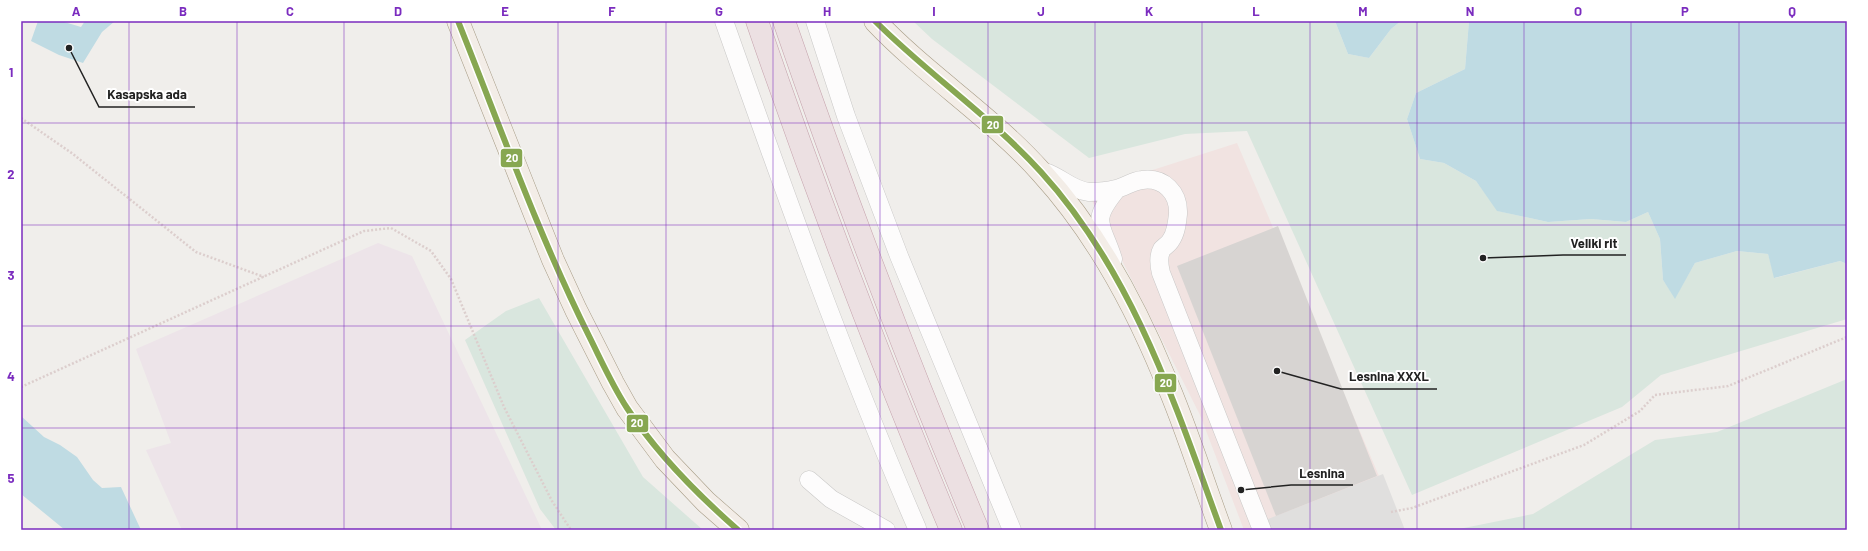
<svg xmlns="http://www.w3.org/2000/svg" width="1868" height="551" font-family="Barlow,sans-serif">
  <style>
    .commercial { fill: #f1e3e1 }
    .industrial { fill: #ede4e9 }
    .wetland { fill: #d9e6de }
    .parking { fill: #e0dfde }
    .water { fill: #bfdbe3 }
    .building { fill: #d7d4d2 }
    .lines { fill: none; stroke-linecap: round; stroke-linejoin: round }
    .minor-casing { stroke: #c9c8c7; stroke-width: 19 }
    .major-casing { stroke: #a79c86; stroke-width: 23 }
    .highway-casing { stroke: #c5a2ac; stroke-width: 23 }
    .path { stroke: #dccecd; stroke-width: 2.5; stroke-dasharray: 2 2; stroke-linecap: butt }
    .minor { stroke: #fdfcfc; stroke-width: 18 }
    .major { stroke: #f3ede7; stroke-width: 22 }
    .highway { stroke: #ece0e2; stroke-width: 22 }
    .bus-1-casing { stroke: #fff; stroke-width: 9 }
    .bus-1 { stroke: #87a751; stroke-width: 6 }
    .grid { fill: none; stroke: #7b2cbf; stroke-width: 1; stroke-opacity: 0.55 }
    .leader { fill: none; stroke: #222; stroke-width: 1.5 }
    .callout-dot { fill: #222; stroke: #fff; stroke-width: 1.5 }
    .callout-label { font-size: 13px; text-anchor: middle; font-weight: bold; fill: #222; stroke: #fff; stroke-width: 4; stroke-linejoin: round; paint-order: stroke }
    .line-badge { stroke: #fff; stroke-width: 1.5 }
    .badge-label { font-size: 11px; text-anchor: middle; font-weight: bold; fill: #fff }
    .neatline { fill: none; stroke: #7b2cbf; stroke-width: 1.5 }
    .grid-label { font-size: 13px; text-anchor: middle; font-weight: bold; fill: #7b2cbf }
  </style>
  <rect width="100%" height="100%" fill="#f0eeeb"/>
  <path class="commercial" d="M1237,143L1402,530H1244L1200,415L1087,191Z"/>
  <path class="industrial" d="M378,243L412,256L542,530H182L146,450L171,443L136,349Z"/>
  <path class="wetland" d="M913,21H1335L1348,54L1369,58L1391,29L1401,21H1469L1465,69L1416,93L1407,119L1420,159L1444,163L1476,181L1498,211L1548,222L1591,219L1626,222L1648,212L1660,239L1663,280L1675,298L1695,263L1737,251L1768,254L1775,278L1840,261L1847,264V319L1661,375L1622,407L1412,495L1247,131L1185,134L1089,158L932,39Z
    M539,298L643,477L703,530H556L540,509L465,340L506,311Z
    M1847,379V530H1454L1533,514L1655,440L1717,432Z"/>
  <path class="parking" d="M1383,474L1405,530H1267L1263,521Z"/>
  <path class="water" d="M38,21H61L81,27L85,21H115L102,32L83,63L59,55L31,41Z
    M1335,21H1401L1391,29L1369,58L1348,54Z
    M1469,21H1847V264L1840,261L1774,278L1768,254L1737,251L1695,263L1675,299L1663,280L1660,239L1648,212L1626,222L1591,219L1548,222L1497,211L1476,181L1444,163L1420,159L1407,119L1416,93L1465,69Z
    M21,416L44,437L60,445L77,457L93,480L102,488L121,487L141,530H65L21,494Z"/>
  <path class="building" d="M1278,226L1377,476L1276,516L1177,266Z"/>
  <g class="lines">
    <g class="minor-casing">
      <path id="minor" d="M724,21C784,191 845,362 917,528
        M815,21L846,116L899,256L1012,530
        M1045,172C1061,177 1071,190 1089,192C1097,192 1108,191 1116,189C1125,187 1132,181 1142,180C1164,177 1179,193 1178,214C1177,223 1176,233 1171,240C1169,244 1165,246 1162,249C1158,256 1159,265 1161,273L1262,530
        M1113,259C1102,223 1089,223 1117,189
        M809,480L831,499L886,530"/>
    </g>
    <g class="major-casing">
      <path id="major" d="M458,21L553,260L576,310L613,383L627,408L665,459L706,502L738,530
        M875,21C926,75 991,116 1041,172C1095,231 1134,303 1164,376C1186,426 1202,479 1221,530"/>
    </g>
    <g class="highway-casing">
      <path id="highway" d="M757,21C816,193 881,363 951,530
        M784,21C843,192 908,363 978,530"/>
    </g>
    <path class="path" d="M21,118L73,154L196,252L264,277
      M21,387L364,231L391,228L431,251L451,279L504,407L552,501L571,530
      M1391,512L1412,508L1584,445L1640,411L1655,395L1728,386L1847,337"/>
    <use href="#minor" class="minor"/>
    <use href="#major" class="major"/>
    <use href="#highway" class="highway"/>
    <g class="bus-1-casing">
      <path id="bus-1" d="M458,21C500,126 538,234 589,336C601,360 612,385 627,408C657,454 697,494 738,530
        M875,21C928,74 990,116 1041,172C1133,273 1175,404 1221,530"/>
    </g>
    <use href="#bus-1" class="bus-1"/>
  </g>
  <path class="grid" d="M129,21V530M237,21V530M344,21V530M451,21V530M558,21V530M666,21V530M773,21V530M880,21V530M988,21V530M1095,21V530M1202,21V530M1310,21V530M1417,21V530M1524,21V530M1631,21V530M1739,21V530M21,123H1847M21,225H1847M21,326H1847M21,428H1847"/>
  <path class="leader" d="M69 48L99 107H195M1483 258L1563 255H1626M1277 371L1341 389H1437M1241 490L1291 485H1353"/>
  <g class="callout-dot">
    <circle cx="69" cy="48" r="4"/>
    <circle cx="1483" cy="258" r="4"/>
    <circle cx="1277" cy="371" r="4"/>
    <circle cx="1241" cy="490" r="4"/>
  </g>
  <g class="callout-label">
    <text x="147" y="99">Kasapska ada</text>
    <text x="1594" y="248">Veliki rit</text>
    <text x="1389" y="381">Lesnina XXXL</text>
    <text x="1322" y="478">Lesnina</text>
  </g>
  <g class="line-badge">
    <rect x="981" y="115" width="23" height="19" rx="4" fill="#87a751"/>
    <rect x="500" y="148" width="23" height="20" rx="4" fill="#87a751"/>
    <rect x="1154" y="373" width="23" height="20" rx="4" fill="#87a751"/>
    <rect x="626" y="414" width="23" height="19" rx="4" fill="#87a751"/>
  </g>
  <g class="badge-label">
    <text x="993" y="129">20</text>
    <text x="512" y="162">20</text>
    <text x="1166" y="387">20</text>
    <text x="637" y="427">20</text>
  </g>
  <rect width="1868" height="551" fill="none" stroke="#ffffff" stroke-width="44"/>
  <rect x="22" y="22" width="1824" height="507" class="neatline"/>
  <g class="grid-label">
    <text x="76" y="16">A</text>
    <text x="183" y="16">B</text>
    <text x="290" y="16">C</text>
    <text x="398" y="16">D</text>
    <text x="505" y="16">E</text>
    <text x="612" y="16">F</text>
    <text x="719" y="16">G</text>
    <text x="827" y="16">H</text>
    <text x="934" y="16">I</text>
    <text x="1041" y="16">J</text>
    <text x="1149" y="16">K</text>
    <text x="1256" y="16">L</text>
    <text x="1363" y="16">M</text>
    <text x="1470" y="16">N</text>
    <text x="1578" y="16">O</text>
    <text x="1685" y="16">P</text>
    <text x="1792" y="16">Q</text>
    <text x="11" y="77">1</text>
    <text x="11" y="179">2</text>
    <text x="11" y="280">3</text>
    <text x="11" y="381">4</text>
    <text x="11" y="483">5</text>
  </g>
</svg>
